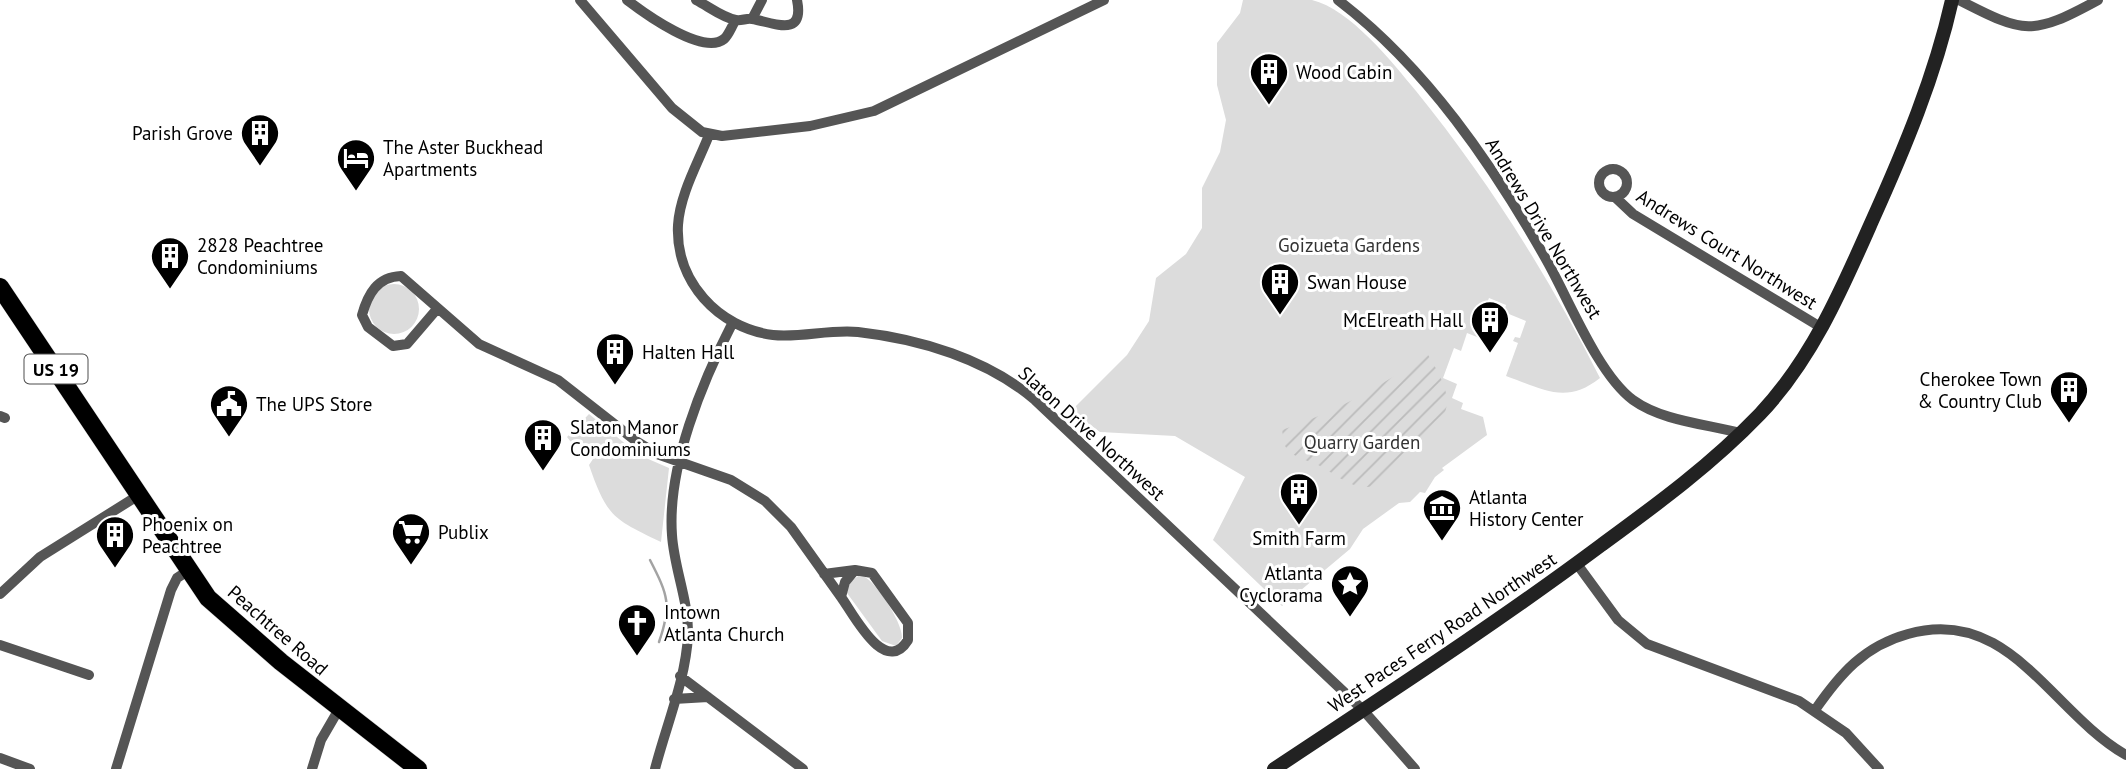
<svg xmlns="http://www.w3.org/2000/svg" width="2126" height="769" font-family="'PT Sans',sans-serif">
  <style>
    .green { fill: #dcdcdc }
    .garden { fill: url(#garden-furrows) }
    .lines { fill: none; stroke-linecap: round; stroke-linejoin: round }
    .stream { stroke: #a3a3a3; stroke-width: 2.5 }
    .highway-casing { stroke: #dbdbdb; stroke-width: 19 }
    .street { stroke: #555; stroke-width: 10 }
    .secondary { stroke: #222; stroke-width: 14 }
    .highway { stroke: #000; stroke-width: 18 }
    .labels { text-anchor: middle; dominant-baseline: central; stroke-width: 6; stroke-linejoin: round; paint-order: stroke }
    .shield { fill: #fff; stroke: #4c4c4c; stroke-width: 2 }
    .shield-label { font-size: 18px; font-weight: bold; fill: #000 }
    .poi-label { font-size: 19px; fill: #000; stroke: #fff; text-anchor: start }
    .street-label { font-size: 19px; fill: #000; stroke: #fff }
    .park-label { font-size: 19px; fill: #333; stroke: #fff }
  </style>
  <defs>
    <pattern id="garden-furrows" width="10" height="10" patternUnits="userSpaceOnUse" patternTransform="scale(1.75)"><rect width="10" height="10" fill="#dcdcdc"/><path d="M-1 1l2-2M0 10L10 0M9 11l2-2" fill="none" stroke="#bbb"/></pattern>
  </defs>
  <rect width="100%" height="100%" fill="#fff"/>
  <path class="green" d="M1243,0C1264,0 1292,0 1312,0C1350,9 1392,62 1416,91C1488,180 1548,275 1600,378C1566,405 1543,389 1506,376L1518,343L1513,341L1515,337L1520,338L1526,321L1504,312L1506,305L1489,298L1479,323L1487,326L1482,339L1467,333L1461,351L1454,348L1443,378L1457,384L1452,398L1463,403L1461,409L1483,417L1487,435L1442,468L1444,470L1435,477L1425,493L1420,492L1410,502L1399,503L1363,529L1350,549L1282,606L1213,540L1245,477L1175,436L1100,432L1071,411L1127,355L1149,321L1156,278L1186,254L1202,228V188L1220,152L1226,120L1217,85V43L1240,13Z
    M369 309a25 25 0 1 1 50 0a25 25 0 1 1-50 0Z
    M589,414L639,455L669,468L661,542C613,519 607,517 589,465L593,459L590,448L581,442H571L567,437Z
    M860,575C874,577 903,623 902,638L896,646L882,641L847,593L848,583Z"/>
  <path class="garden" d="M1427,353C1458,404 1453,413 1412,453C1403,462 1392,478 1381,483C1359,495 1339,477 1322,467C1310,460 1293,459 1285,446C1283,442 1283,434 1282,430C1334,412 1383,387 1427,353Z"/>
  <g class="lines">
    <path class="stream" d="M650,560C668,595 672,605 659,642"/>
    <g class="highway-casing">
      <path id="highway" d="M0,287L208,598L281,662L418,769"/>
    </g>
    <path class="street" d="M580,0L672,108L702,132L722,136L810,126L874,111L1104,0
      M627,0C644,13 703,56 724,39C729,35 732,25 736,20
      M696,0C708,6 723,18 736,20C741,21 747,18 752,19C772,22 805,39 797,0
      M1338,0C1426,67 1493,165 1547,261C1569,300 1598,374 1633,400C1662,421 1706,424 1740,433
      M1959,0C2025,34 2032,36 2098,0
      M752,19L762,0
      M709,135C698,163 680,194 678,225C675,281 718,328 773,335C801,338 830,329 858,332C920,339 987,359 1035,400L1363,710L1415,769
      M1599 183a14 14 0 1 1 28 0a14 14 0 1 1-28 0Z
      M1616,198L1633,214L1822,328
      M437,309L407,344L393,346L368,327L362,315C368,294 377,277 401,276L479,344L558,380L636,441L657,454L731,480L765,501L791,527L841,597
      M0,416L5,418
      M1577,564L1618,620L1647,644L1799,701L1846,733L1879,769
      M855,570L872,573L908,623V640C885,677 854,615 841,597L845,582Z
      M824,574L855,570
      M0,594L40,557L139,495
      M0,645L89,675
      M680,676L803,769
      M674,699L708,697
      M1815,710C1840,674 1864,646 1908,634C2009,605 2051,712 2126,755
      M0,758L30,769
      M116,769L171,590L177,578L189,570
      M312,769L321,740L339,709
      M655,769C666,726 686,679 688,635C689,602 674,568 672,535C667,467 702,382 733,322"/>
    <path class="secondary" d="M1274,769C1384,696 1494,625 1600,546C1656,505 1711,465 1760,414C1812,359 1842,289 1872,221C1904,150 1935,76 1952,0"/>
    <use href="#highway" class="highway"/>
  </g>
  <defs>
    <g id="building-pin" transform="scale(2.0125)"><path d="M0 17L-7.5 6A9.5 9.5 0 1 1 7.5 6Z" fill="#000" stroke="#fff"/><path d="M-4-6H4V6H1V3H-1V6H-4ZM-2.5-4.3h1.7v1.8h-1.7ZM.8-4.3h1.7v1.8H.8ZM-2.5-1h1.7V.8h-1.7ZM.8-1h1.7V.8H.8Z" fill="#fff"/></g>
    <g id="hotel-pin" transform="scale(2.0125)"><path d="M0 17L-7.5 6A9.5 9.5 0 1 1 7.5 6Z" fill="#000" stroke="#fff"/><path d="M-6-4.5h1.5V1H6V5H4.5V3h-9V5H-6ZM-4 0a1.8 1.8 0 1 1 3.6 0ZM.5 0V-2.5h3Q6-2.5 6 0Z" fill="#fff"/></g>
    <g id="civic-pin" transform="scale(2.0125)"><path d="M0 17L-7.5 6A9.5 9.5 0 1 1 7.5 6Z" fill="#000" stroke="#fff"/><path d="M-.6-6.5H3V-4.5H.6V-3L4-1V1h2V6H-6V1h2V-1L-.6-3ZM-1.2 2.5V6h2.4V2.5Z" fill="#fff"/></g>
    <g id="museum-pin" transform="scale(2.0125)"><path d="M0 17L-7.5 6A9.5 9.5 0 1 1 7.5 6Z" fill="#000" stroke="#fff"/><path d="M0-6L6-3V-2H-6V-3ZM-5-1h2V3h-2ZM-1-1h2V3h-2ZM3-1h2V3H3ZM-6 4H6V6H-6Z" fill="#fff"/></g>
    <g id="supermarket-pin" transform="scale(2.0125)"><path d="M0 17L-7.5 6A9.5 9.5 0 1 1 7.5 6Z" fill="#000" stroke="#fff"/><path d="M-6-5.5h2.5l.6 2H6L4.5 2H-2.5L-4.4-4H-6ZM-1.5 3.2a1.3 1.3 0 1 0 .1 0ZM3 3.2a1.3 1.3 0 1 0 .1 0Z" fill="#fff"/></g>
    <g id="sight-pin" transform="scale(2.0125)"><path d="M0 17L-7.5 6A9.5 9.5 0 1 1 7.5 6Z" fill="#000" stroke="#fff"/><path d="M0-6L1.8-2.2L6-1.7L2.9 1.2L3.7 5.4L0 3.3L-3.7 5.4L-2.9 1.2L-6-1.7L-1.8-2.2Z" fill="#fff"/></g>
    <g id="church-pin" transform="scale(2.0125)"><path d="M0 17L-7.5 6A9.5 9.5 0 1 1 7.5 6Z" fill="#000" stroke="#fff"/><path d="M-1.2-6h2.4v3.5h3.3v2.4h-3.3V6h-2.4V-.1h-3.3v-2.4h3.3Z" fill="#fff"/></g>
  </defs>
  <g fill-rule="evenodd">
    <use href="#building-pin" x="1269" y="72"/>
    <use href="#building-pin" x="260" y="133"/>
    <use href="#hotel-pin" x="356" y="158"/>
    <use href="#building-pin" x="170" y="256"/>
    <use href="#building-pin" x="1280" y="282"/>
    <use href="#building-pin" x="1490" y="320"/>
    <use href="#building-pin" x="615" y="352"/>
    <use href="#building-pin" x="2069" y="390"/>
    <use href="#civic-pin" x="229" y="404"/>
    <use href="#building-pin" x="543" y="438"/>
    <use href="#building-pin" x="1299" y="492"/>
    <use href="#museum-pin" x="1442" y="508"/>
    <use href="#supermarket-pin" x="411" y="532"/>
    <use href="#building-pin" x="115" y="535"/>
    <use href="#sight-pin" x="1350" y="584"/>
    <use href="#church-pin" x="637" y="623"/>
  </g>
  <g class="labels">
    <rect class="shield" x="24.5" y="354.5" width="63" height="29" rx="5"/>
    <g class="shield-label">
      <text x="56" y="369">US 19</text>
    </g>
    <g class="poi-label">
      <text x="1296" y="72">Wood Cabin</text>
      <text x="233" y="133" text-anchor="end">Parish Grove</text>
      <text x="383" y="147">The Aster Buckhead<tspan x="383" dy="22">Apartments</tspan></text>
      <text x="197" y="245">2828 Peachtree<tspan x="197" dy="22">Condominiums</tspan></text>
      <text x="1307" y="282">Swan House</text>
      <text x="1463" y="320" text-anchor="end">McElreath Hall</text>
      <text x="642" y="352">Halten Hall</text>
      <text x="2042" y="379" text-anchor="end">Cherokee Town<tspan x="2042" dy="22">&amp; Country Club</tspan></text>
      <text x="256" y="404">The UPS Store</text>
      <text x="570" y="427">Slaton Manor<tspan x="570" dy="22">Condominiums</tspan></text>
      <text x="1469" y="497">Atlanta<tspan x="1469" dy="22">History Center</tspan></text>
      <text x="142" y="524">Phoenix on<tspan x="142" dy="22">Peachtree</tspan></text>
      <text x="438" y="532">Publix</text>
      <text x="1299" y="538" text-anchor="middle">Smith Farm</text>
      <text x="1323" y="573" text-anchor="end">Atlanta<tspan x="1323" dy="22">Cyclorama</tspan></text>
      <text x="664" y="612">Intown<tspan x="664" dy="22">Atlanta Church</tspan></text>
    </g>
    <g class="street-label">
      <text transform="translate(1544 228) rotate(59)">Andrews Drive Northwest</text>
      <text transform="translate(1727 249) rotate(32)">Andrews Court Northwest</text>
      <text transform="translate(1092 433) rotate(42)">Slaton Drive Northwest</text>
      <text transform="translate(278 630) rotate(41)">Peachtree Road</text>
      <text transform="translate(1442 632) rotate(-34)">West Paces Ferry Road Northwest</text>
    </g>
    <g class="park-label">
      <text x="1349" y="245">Goizueta Gardens</text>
      <text x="1362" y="442">Quarry Garden</text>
    </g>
  </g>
</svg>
